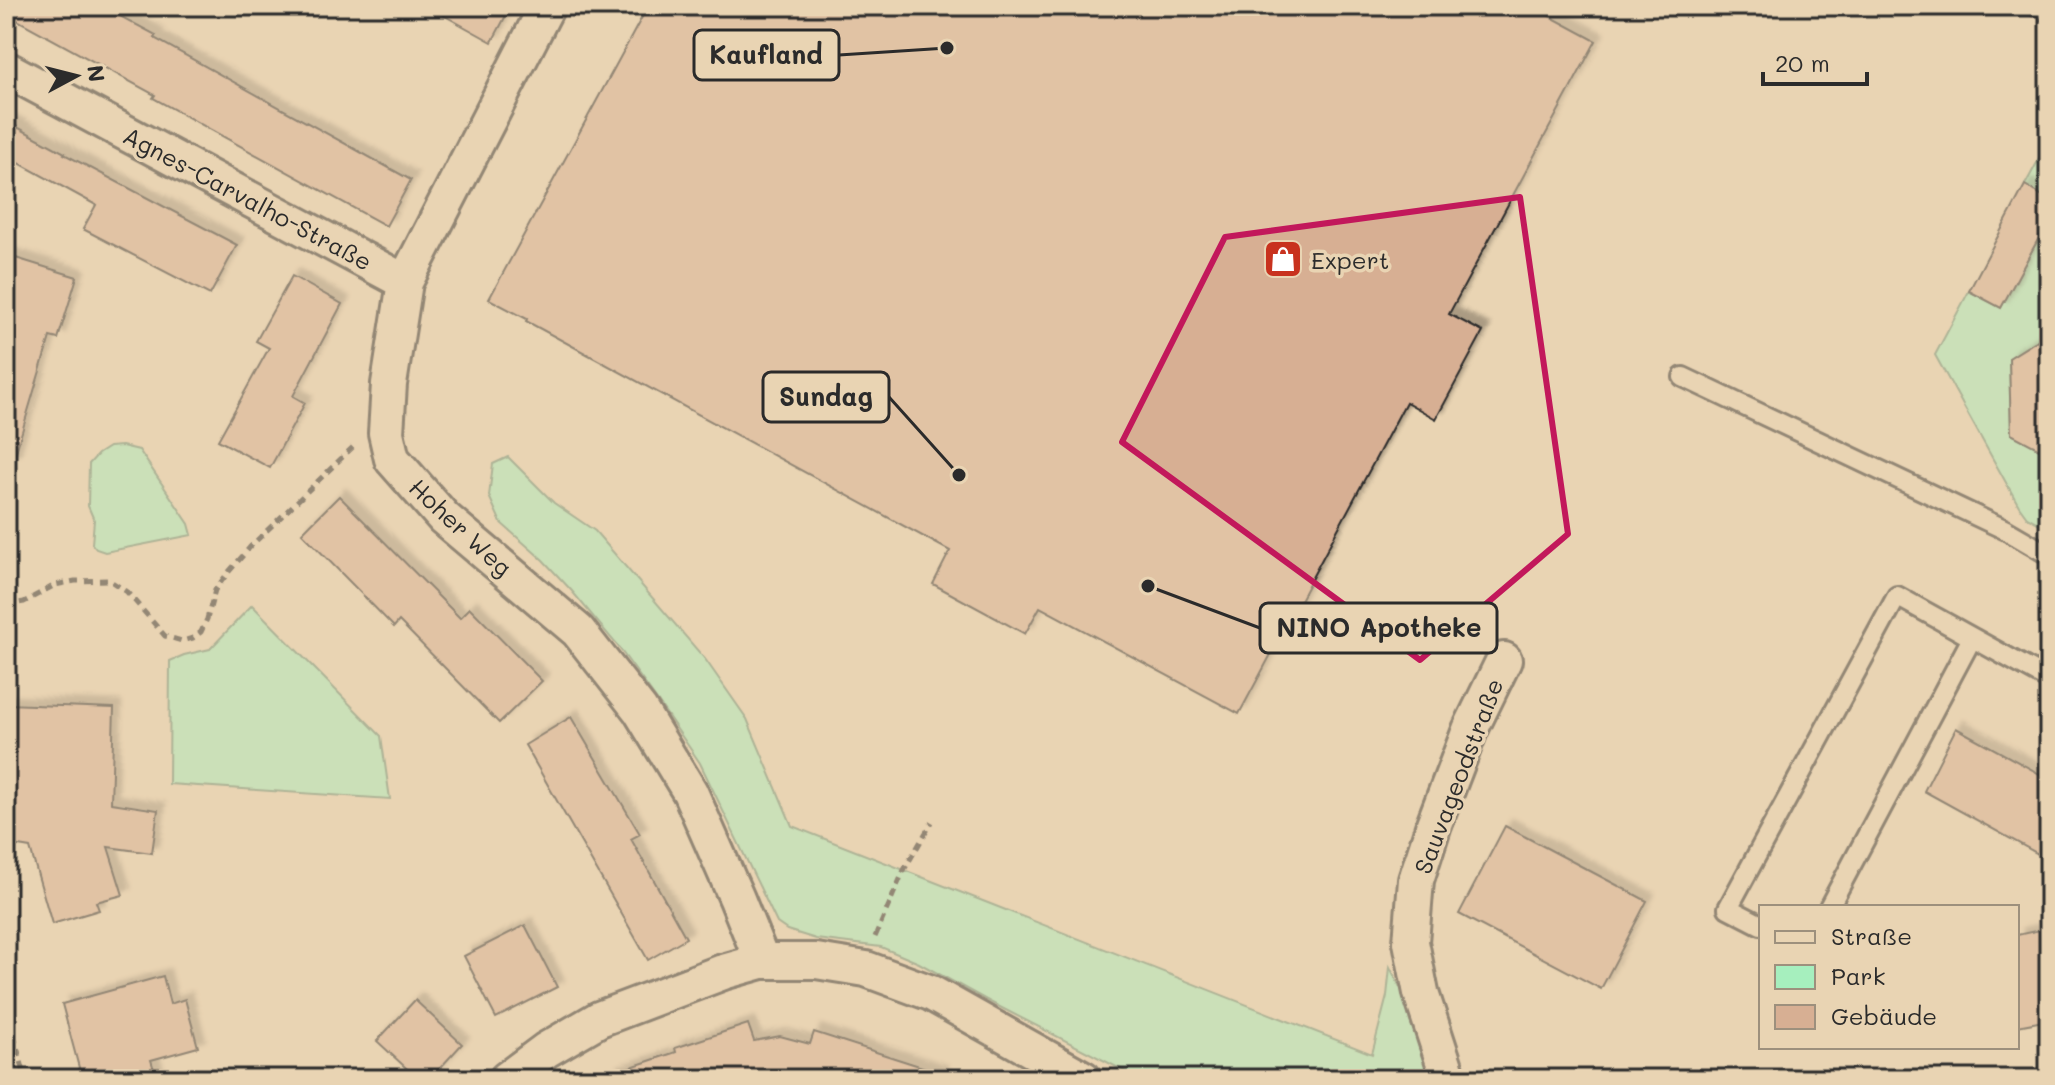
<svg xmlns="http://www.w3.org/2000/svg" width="2055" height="1085" font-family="Mali,sans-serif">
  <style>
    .green { fill: #a6efbe; stroke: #688d74; stroke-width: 2 }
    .building { fill: #d7af93; stroke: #2b2b2b; stroke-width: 2; filter: url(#shadow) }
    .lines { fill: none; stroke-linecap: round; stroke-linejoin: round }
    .service-casing { stroke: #2b2b2b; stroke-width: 24 }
    .minor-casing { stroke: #2b2b2b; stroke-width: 40 }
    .path { stroke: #2b2b2b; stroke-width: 5; stroke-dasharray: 8 6; stroke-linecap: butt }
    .service { stroke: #e9d4b3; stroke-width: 18 }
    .minor { stroke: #e9d4b3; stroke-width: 34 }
    .marked { fill: none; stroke: #c2185b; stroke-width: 6; stroke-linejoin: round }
    .labels { text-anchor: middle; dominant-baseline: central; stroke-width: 7; stroke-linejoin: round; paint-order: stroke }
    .street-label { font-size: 24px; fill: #2b2b2b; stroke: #e9d4b3 }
    .poi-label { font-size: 24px; fill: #2b2b2b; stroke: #e9d4b3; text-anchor: start }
    .leader { fill: none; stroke: #2b2b2b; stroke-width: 3 }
    .callout-dot { fill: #2b2b2b; stroke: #e9d4b3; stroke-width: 3 }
    .callout { fill: #e9d4b3; stroke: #2b2b2b; stroke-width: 3 }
    .callout-label { font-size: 26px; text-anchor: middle; font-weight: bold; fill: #2b2b2b }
  </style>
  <defs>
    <filter id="shadow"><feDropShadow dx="7" dy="-7" stdDeviation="2" flood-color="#0004"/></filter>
  </defs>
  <rect width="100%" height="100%" fill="#e9d4b3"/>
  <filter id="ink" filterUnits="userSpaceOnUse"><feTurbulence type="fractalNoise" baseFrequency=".0125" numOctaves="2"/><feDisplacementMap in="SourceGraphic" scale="16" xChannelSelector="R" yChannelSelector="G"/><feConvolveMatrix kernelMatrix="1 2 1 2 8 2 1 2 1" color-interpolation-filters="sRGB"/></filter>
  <g filter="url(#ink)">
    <path class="green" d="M2045,148L2049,149V200L2025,185Z
      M2049,219V333L2009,358L2011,434L2049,454V529L2027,517L2019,506L1935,355L1969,291L2001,308Z
      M122,446L139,450L189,524L192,535L105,552L96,549L92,544L94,520L88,506L89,464L98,454L109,447Z
      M508,457L554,503L595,531L705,659L747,719L792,826L1372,1054L1387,996L1390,967L1405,997L1410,1022L1426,1059L1425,1079H1140L990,1002L919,963L881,947L816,939L787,930L777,923L700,763L659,703L617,645L571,590L543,560L501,523L489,496L493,464Z
      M252,605L381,736L390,799L169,784L170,661L184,655L210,649Z"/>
    <path class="building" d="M6,6H101L156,35L154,38L411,180L386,226L153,98L155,95L6,14Z
      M427,6H511L492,42Z
      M648,6H1531L1596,41L1449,314L1483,332L1436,419L1406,402L1239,714L1040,607L1025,634L933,584L950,551L526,321L527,319L489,299Z
      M6,121L65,153L64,154L237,245L210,295L83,229L96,205L6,156Z
      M2025,185L2049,200V219L2001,308L1969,291Z
      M6,255L77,277L58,339L50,337L13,462L6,461Z
      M292,276L342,304L293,396L305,403L270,468L218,440L269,348L256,341Z
      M2049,333V454L2011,434L2009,358Z
      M339,496L460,618L470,608L542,681L499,723L399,621L394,627L302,533Z
      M6,704L114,708L111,803L158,810L152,853L108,847L123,895L96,902L99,910L52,924L30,848L6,844Z
      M571,717L640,834L631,839L686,938L648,960L525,745Z
      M1956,728L2049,779V860L1924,791Z
      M1505,826L1647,901L1601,989L1459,914Z
      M525,925L557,987L496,1018L464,956Z
      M2049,928V1020L2017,1026V935Z
      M163,976L170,1004L185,999L198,1047L151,1060L157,1079H82L62,1004Z
      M415,1000L462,1044L430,1079H418L377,1041Z
      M748,1024L754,1041L780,1036L810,1044L814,1032L941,1073L940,1079H610V1074L676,1052L675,1048Z"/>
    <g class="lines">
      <g class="service-casing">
        <path id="service" d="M1683,377L2006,530L2049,555
          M1829,907L1972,638
          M1761,925L1728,908L1897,596L2049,680"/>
      </g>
      <g class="minor-casing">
        <path id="minor" d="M547,6L405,282L389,384L386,433L392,459L444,518L578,631L640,710L690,792L737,899L762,961
          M6,69L405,282
          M507,1079L546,1050L599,1019L723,972L762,961H816L866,969L931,993L1084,1079
          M1449,1079L1421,993L1411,942L1416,880L1434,824L1470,730L1504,660"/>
      </g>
      <path class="path" d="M2015,6L2049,23
        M6,605L24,602L55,585L75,581L109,580L127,592L165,636L182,641L193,638L201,632L207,619L215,590L227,574L251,546L356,444
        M875,937L904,870L932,822
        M6,1008L26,1079"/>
      <use href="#service" class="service"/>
      <use href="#minor" class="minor"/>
    </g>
  </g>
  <path d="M0 0H2055V1085H0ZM1520,197L1568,534L1420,660L1122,442L1225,237Z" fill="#e9d4b3" fill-opacity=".55" fill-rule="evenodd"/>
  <path class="marked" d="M1520,197L1568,534L1420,660L1122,442L1225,237Z"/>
  <defs>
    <g id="shop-square" transform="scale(2)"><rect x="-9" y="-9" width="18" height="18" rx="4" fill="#c8321e" stroke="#e9d4b3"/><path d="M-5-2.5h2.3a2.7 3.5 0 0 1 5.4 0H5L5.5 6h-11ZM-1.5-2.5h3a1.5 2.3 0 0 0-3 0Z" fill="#fff"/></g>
  </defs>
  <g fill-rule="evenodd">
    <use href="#shop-square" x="1283" y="259"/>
  </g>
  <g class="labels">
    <g class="street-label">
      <text transform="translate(248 198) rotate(28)">Agnes-Carvalho-Straße</text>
      <text transform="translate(461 527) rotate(43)">Hoher Weg</text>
      <text transform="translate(1458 776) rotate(-69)">Sauvageodstraße</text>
    </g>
    <g class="poi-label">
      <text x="1311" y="259">Expert</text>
    </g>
  </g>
  <path class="leader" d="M947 48L839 55M959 475L889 397M1148 586L1260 628"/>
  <g class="callout-dot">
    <circle cx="947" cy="48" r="8"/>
    <circle cx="959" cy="475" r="8"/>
    <circle cx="1148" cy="586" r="8"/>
  </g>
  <g class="callout">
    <rect x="694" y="30" width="145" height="50" rx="8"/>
    <rect x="763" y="372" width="126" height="50" rx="8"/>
    <rect x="1260" y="603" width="237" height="50" rx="8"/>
  </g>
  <g class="callout-label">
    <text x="766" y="64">Kaufland</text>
    <text x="826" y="406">Sundag</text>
    <text x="1379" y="637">NINO Apotheke</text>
  </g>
  <rect width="2055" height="1085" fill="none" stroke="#e9d4b3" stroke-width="32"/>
  <rect x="16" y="16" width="2023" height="1053" fill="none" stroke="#2b2b2b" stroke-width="3" filter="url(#ink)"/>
  <rect x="1759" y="905" width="260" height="144" fill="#e9d4b3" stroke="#9d907d" stroke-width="2"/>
  <rect x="1775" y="931" width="40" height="12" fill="#e9d4b3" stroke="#9d907d" stroke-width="2"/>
  <text x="1831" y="945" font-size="24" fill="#2b2b2b">Straße</text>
  <rect x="1775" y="965" width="40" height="24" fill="#a6efbe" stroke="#9d907d" stroke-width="2"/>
  <text x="1831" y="985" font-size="24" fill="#2b2b2b">Park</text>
  <rect x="1775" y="1005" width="40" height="24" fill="#d7af93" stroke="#9d907d" stroke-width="2"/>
  <text x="1831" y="1025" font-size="24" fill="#2b2b2b">Gebäude</text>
  <g transform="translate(76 76) rotate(83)" stroke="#e9d4b3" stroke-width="6" paint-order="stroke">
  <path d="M0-6L14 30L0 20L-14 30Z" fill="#2b2b2b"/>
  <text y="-12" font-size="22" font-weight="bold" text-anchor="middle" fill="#2b2b2b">N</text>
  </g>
  <path d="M1763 72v12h104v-12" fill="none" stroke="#2b2b2b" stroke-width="4"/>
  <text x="1775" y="72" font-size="24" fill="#2b2b2b" stroke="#e9d4b3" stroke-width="6" paint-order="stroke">20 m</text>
</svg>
